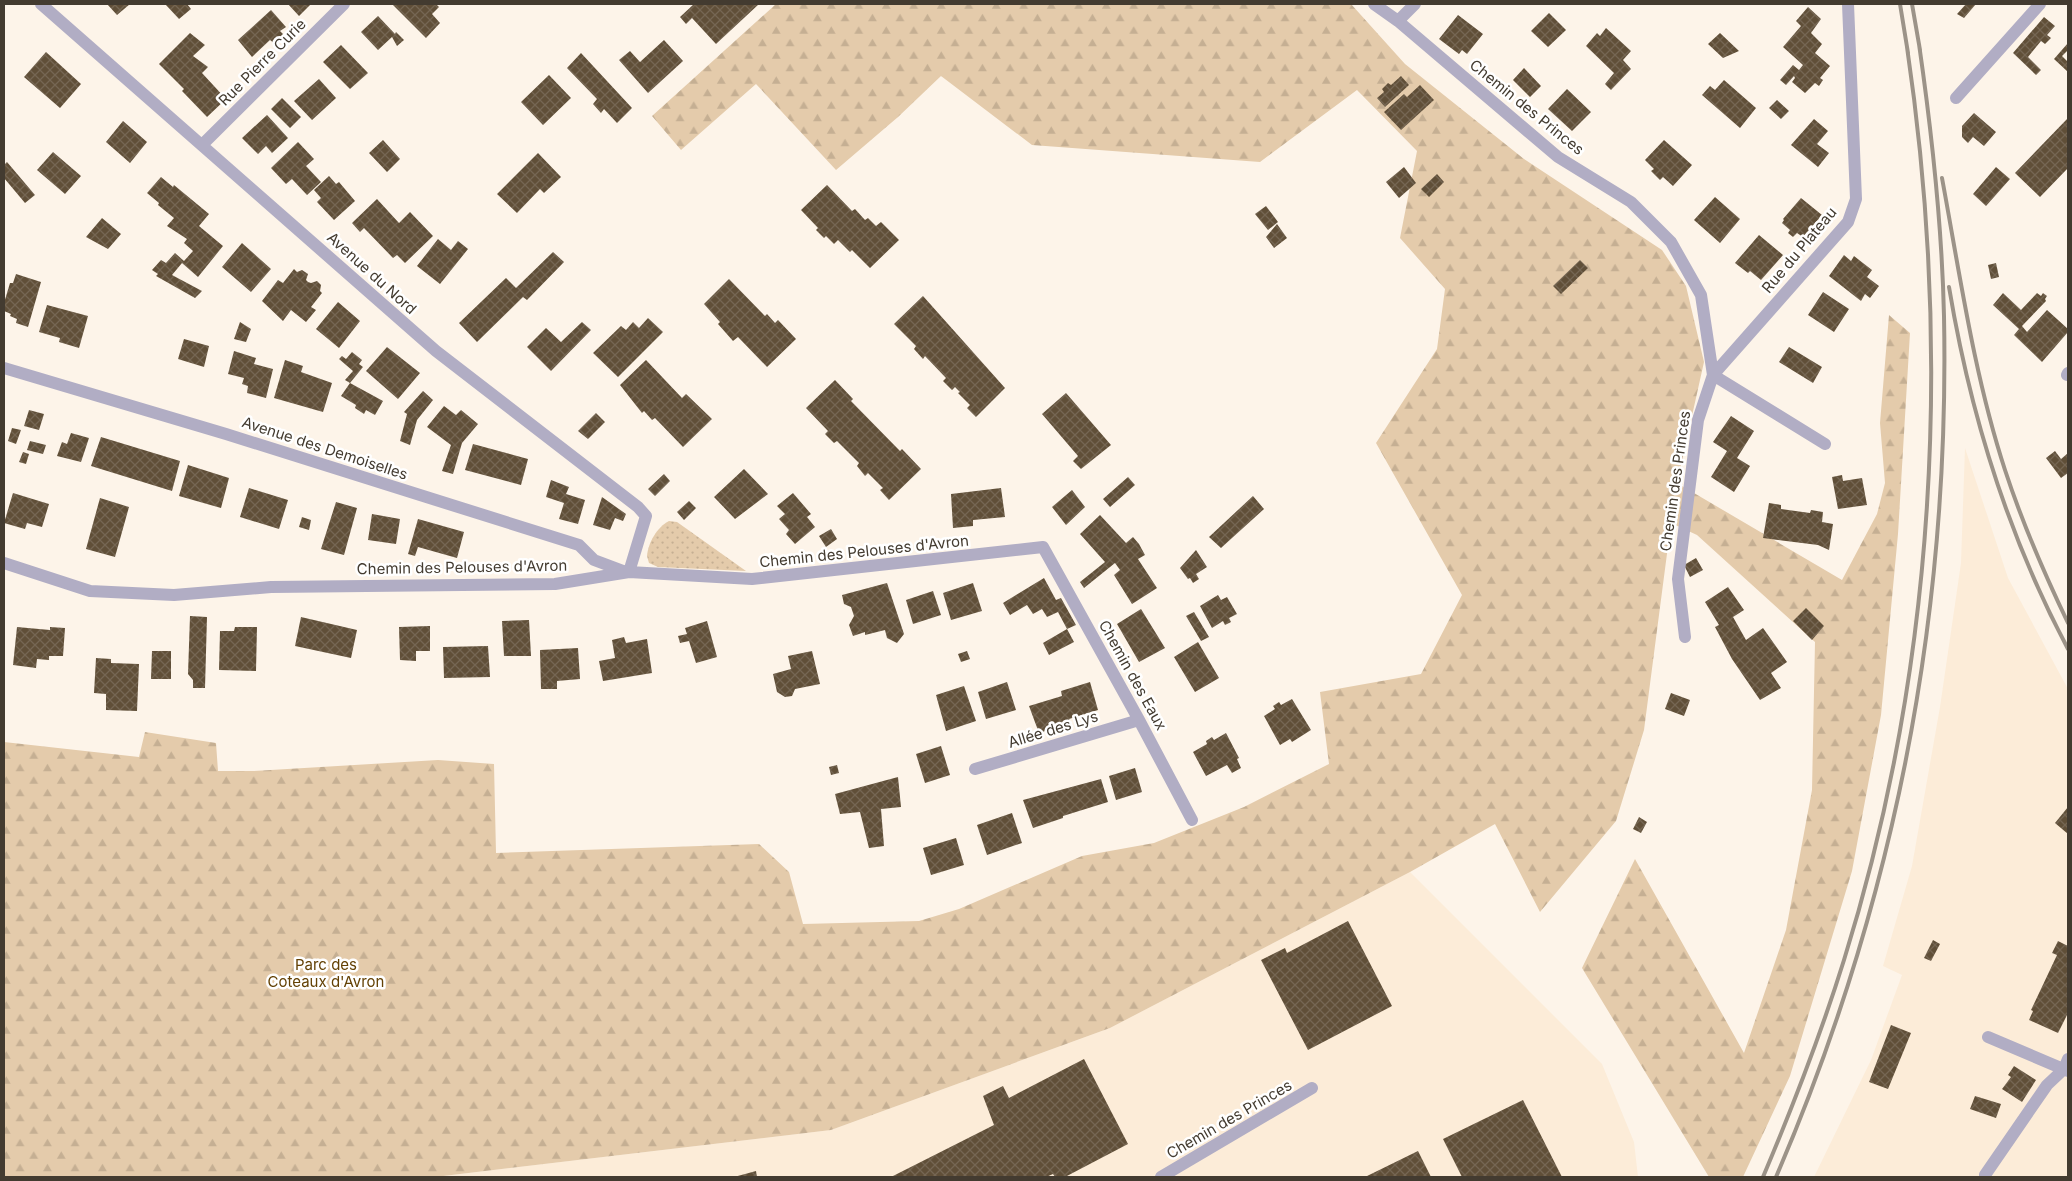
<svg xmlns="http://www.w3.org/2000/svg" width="2072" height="1181" font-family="Inter,sans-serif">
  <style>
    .built { fill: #fcecd8 }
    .grass { fill: url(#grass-dots) }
    .forest { fill: url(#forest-firs) }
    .building { fill: url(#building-cross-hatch) }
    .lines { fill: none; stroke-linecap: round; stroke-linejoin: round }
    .street { stroke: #b1adc4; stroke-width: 12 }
    .rail { stroke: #9c9388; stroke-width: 4 }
    .labels { text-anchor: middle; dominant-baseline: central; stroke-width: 5; stroke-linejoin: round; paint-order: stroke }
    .street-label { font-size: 15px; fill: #433b30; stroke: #fff }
    .park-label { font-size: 15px; fill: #634104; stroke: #fff }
  </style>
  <defs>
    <pattern id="grass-dots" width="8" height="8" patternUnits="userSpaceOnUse" patternTransform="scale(1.25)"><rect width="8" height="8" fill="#e4cbab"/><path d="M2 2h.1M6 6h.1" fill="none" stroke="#c5af93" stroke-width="1.8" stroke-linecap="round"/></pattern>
    <pattern id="forest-firs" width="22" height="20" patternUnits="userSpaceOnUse" patternTransform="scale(1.25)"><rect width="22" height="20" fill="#e4cbab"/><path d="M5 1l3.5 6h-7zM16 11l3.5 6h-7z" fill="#c5af93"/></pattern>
    <pattern id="building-cross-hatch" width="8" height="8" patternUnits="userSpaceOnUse" patternTransform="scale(1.25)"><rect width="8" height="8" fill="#604f38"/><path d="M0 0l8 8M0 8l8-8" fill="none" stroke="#756653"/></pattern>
  </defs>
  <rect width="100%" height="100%" fill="#fdf4e9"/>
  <path class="built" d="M1965,448L2008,578L2068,689V1177H1814L1871,1060L1902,975L1883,966L1912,866L1940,707L1961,563Z
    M1410,872L1602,1064L1634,1142L1638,1177H435L831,1130L1110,1028Z"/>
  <path class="grass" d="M669,521L677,522L746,571L658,567L649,563L647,556C648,543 657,527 669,521Z"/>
  <path class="forest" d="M776,4H1351L1405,64L1524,159L1662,250L1686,286L1704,362L1677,483L1842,580L1877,514L1885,483L1880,423L1889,315L1910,333L1898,534L1881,715L1852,871L1790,1076L1743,1177H1709L1582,968L1635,859L1744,1053L1786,930L1812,790L1815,642L1697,535L1671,523L1644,730L1616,821L1540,912L1495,824L1410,872L1110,1028L831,1130L435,1177H4V742L139,757L145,732L216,743L218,771H254L438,760L494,764L496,853L759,844L789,872L803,924L919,921L959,909L1082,856L1154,843L1244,807L1329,764L1320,692L1421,674L1462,595L1376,443L1437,349L1445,289L1400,238L1417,151L1357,90L1260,162L1032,145L941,76L898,117L836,170L756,84L681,150L652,116Z"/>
  <path class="building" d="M107,4H130L117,15Z
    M165,4H187L191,9L179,19Z
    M288,4H311L299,16Z
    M392,4H436L439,7L432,14L440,23L426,38Z
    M694,4L698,5L759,4L716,44L692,18L686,24L680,17Z
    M1966,4H1976L1964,18L1957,14Z
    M1808,7L1821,19L1811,33L1822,44L1815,53L1830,66L1820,78L1823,80L1819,86L1815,83L1805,93L1792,82L1795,78L1794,76L1786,85L1780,80L1793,65L1799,70L1803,65L1783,47L1801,26L1796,21Z
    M271,10L286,27L280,31L284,35L275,44L270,40L252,57L238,40Z
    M1549,13L1566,30L1548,47L1531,31Z
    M1458,15L1483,34L1467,54L1462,50L1459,54L1439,39Z
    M378,16L395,34L396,32L404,40L397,46L392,37L378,50L361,32Z
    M2044,17L2055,26L2047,35L2051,38L2045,44L2041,41L2028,57L2041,70L2036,75L2013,53Z
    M1606,28L1631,51L1623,60L1631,69L1611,90L1605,84L1614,73L1586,46L1597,33L1600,36Z
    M190,33L205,45L193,56L208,67L202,73L226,99L207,117L182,91L184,89L159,64Z
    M1720,33L1739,51L1723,58L1708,44Z
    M664,40L683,61L648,93L619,60L630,51L640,62Z
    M2068,43V50L2062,56L2068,62V72L2054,59Z
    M341,45L368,73L350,89L323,62Z
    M46,52L81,84L60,108L24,77Z
    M581,53L632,108L617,123L604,109L601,113L593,104L597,99L567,68Z
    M1524,68L1541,86L1530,97L1513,80Z
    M549,75L571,98L543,125L521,102Z
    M1401,76L1409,85L1385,107L1377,98L1384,92L1382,89L1388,83L1391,85Z
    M319,79L336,98L312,120L294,101Z
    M1724,80L1756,108L1740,128L1702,95L1710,86L1715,90Z
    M1420,85L1434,100L1401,130L1384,112L1404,94L1407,97Z
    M1567,89L1591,112L1572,131L1548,109Z
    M282,98L301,117L290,128L271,109Z
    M1777,100L1789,111L1781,119L1769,108Z
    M1974,113L1996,132L1984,146L1973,137L1968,143L1962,137V126Z
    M267,115L288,138L272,153L266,146L258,154L242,138Z
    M2068,118V168L2040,197L2015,173Z
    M1814,119L1828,131L1817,144L1829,153L1818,167L1791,145Z
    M123,121L147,142L130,163L106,142Z
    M383,140L400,159L387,172L369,153Z
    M1664,140L1692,165L1673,186L1663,177L1660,180L1651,171L1654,169L1645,160Z
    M298,142L314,159L306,166L321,182L307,195L292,179L286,184L271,168Z
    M53,152L81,176L65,194L37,170Z
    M538,153L561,177L544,193L540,189L517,213L497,194Z
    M7,162L35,195L25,203L4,178V165Z
    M1404,167L1416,183L1399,198L1386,182Z
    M1996,167L2010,179L1986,206L1973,194Z
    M1437,174L1444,182L1429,197L1421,189Z
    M329,176L336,184L339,182L355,201L334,220L317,202L321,198L314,190Z
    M161,177L173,187L174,185L209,214L199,226L223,246L198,277L182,263L172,275L202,291L195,298L156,276L158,274L152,270L161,260L166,263L175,253L184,261L193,251L184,243L187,239L167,226L174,218L158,205L159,203L147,193Z
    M827,185L852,211L855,209L865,220L868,218L876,226L881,222L899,240L870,268L852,250L850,252L838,240L834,244L826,236L824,238L816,230L818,228L801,210Z
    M1715,197L1740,219L1720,243L1694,220Z
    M1801,198L1822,215L1803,237L1797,233L1793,237L1788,233L1790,230L1782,223L1784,220L1783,219Z
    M377,199L399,223L410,212L433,236L405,263L397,255L393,258L364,228L360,232L352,223Z
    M1266,206L1278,222L1268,230L1255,214Z
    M102,218L121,234L108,249L86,237Z
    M1277,224L1287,238L1274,248L1266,237Z
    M1759,235L1783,255L1761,280L1750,271L1748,273L1735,263Z
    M438,239L451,250L458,241L468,249L440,284L417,266Z
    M242,243L271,269L251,292L222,267Z
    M553,252L564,262L527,300L523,297L477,342L459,323L506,278L516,288Z
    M1844,255L1851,261L1854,256L1872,270L1867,277L1879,286L1870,298L1865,294L1861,301L1829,276Z
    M1580,260L1588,268L1561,294L1553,286Z
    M1996,263L1999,277L1991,279L1988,265Z
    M294,269L297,272L302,270L308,274L306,280L308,282L311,283L317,281L321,285L320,291L322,293L311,307L316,310L306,322L291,310L283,321L262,301L278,280L283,283Z
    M16,274L41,282L28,327L16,323L17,319L10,316L11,314L4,311V303L10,283H13Z
    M729,279L765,316L767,314L775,323L778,320L796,339L767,367L738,337L733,341L718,324L720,322L704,304Z
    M1823,292L1849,309L1834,332L1808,315Z
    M2003,293L2021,310L2037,293L2041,296L2043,293L2047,296L2045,299L2046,301L2022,326L2027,332L2047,310L2068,329V332L2042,362L2014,335L2019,329L1993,305Z
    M923,296L1005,388L976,417L967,408L970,405L958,393L960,392L955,387L952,390L943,381L946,378L925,356L923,359L914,349L916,346L894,324Z
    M338,302L360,321L339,348L316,329Z
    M47,305L88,316L79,348L59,342L60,338L39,332Z
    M648,318L663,332L618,377L593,353L621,326L626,330L633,322L639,328Z
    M240,322L251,329L246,342L234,339Z
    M582,322L591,330L551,371L527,347L546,328L561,342Z
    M184,339L209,346L204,367L178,359Z
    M387,347L420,373L398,399L366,371Z
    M1789,347L1822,367L1813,383L1779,362Z
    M234,351L256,358L254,364L273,369L266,398L247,393L248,386L242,384L244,378L228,374Z
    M352,352L362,360L359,364L363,367L350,383L345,380L353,371L339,359L342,356L346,359Z
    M285,360L303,366L301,372L332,383L323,412L274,398Z
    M646,360L682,398L686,394L712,419L683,447L655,418L652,420L644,411L642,413L620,385Z
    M835,380L853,399L851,401L900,451L902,449L921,469L889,500L880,490L883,488L868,473L865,476L857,466L859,463L837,441L834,443L825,434L828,431L806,408Z
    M350,383L383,401L375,415L366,410L364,414L355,408L356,405L341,396Z
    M423,391L433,400L417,420L410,445L400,441L407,414L404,412Z
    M1066,393L1111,445L1081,469L1073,461L1078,456L1042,414Z
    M444,406L456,415L461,410L478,424L462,443L453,474L442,471L451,445L427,427Z
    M29,410L44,414L39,430L24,426Z
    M596,413L605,422L588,439L578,431Z
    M1731,416L1754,431L1737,458L1750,466L1734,492L1711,477L1727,451L1713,442Z
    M12,428L21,430L16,444L8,441Z
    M71,433L89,438L81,462L57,456L62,442L67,444Z
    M101,437L180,461L172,491L91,466Z
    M30,441L46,445L43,454L27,450Z
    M473,444L528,459L521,485L465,470Z
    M2055,451L2061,459L2068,453V473L2061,478L2046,458Z
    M23,452L29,454L26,464L19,462Z
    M188,465L229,478L221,508L179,496Z
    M744,469L768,494L735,519L714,497Z
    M664,474L670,481L655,496L648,489Z
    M1842,475L1843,481L1862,478L1867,505L1838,509L1832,477Z
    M1128,477L1135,485L1110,507L1103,499Z
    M551,480L569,487L566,494L585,500L578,524L559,519L564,503L546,497Z
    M249,488L288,500L279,529L240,517Z
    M1001,488L1005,517L973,520V526L953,528L951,494Z
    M1072,490L1085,507L1066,525L1052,507Z
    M13,493L49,504L42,527L27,523L25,529L4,523Z
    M793,493L811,514L807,517L815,527L795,544L786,534L789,530L779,519L785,514L777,506Z
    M1253,496L1264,509L1221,548L1209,537Z
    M602,497L626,514L623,521L615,518L610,530L593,525Z
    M100,498L129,507L115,557L86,549Z
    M689,501L696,508L684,520L677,512Z
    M336,502L357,508L344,555L321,549Z
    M1769,503L1781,505V509L1810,513L1811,510L1823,512L1822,522L1833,524L1829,550L1818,545L1763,538Z
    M372,514L400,519L396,544L368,540Z
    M1100,515L1126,543L1133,537L1139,544L1145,555L1138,559L1157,588L1132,604L1114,575L1120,570L1115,563L1084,588L1080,582L1105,562L1080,534Z
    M302,517L311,520L309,530L299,527Z
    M418,519L464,532L457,558L418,547L415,556L408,554Z
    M831,529L837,539L826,547L819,536Z
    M1196,550L1207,567L1196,574L1199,579L1193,583L1190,578L1188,579L1180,568Z
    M1696,558L1703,570L1690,577L1684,565Z
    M1044,578L1056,600L1061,598L1076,625L1067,629L1058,612L1047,617L1042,609L1033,614L1027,605L1010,615L1003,603Z
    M887,583L904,634L897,643L887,638L885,630L865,635V632L853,636L849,625L854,616L851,607L844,604L842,595Z
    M973,583L982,611L951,620L943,593Z
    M1728,587L1744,610L1733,617L1746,640L1763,628L1787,662L1771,673L1781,688L1760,700L1732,659L1715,627L1719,625L1705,602Z
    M933,591L941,615L913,624L906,600Z
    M1218,595L1221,600L1227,597L1237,614L1229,618L1231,622L1225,625L1223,621L1212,628L1200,606Z
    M1806,608L1824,626L1812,640L1793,621Z
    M1141,609L1165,648L1139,662L1117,624Z
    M1194,612L1209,637L1201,641L1186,616Z
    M190,616L207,617L205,688H193V680L188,674Z
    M301,617L357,630L351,658L295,646Z
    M529,620L531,656H504L502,621Z
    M707,621L717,657L696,663L689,641L680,643L678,636L687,634L685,628Z
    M430,626V651H416V661L400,660L399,627Z
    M17,627L50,630V627L65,628L63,656H49V660L37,659L36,668L13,665Z
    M235,627H257L256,671L219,670L220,631H234Z
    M1067,629L1074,642L1049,655L1043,643Z
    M624,637L626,643L647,639L652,673L603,681L599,661L615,658L612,640Z
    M1198,642L1219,678L1195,692L1174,657Z
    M488,646L490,677L444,678L443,647Z
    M578,648L580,679L557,681V689H541L540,650Z
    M152,651H171V679H151Z
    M812,651L820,684L795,689L792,696L785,697L777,692L773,674L791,669L788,656Z
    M967,651L970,659L961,662L958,654Z
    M96,658L111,659V663L139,664L137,711L106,710V694L94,693Z
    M1007,682L1016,710L986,719L978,692Z
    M1090,682L1098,710L1069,719L1071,723L1039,733L1029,706L1062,696L1061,691Z
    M964,686L976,721L946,731L936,695Z
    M1671,693L1690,700L1684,716L1665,709Z
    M1292,699L1311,730L1292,742L1290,739L1280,745L1264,716L1275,709L1273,706L1279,702L1281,705Z
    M1226,733L1239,758L1237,759L1241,768L1232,773L1227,765L1206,776L1193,752L1207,744L1206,741L1212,737L1214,740Z
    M941,746L950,775L925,783L916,754Z
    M837,765L839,773L831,775L829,767Z
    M1135,768L1142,792L1116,800L1109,776Z
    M898,777L901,807L881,809L884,846L869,848L860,812L840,814L835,794Z
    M1101,779L1108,802L1063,816V818L1033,828L1023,800Z
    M2068,807V834L2055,823Z
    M1012,813L1022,843L987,855L977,825Z
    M1639,817L1647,822L1641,833L1633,829Z
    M956,838L964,865L931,875L923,848Z
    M1348,921L1392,1006L1308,1050L1261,960L1285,948L1287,953Z
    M1933,940L1940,944L1931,961L1924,958Z
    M2058,941L2068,946V1013L2058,1033L2029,1020L2033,1011L2031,1010L2057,955L2052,953Z
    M1891,1025L1911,1033L1888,1089L1869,1082Z
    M1084,1059L1128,1144L1065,1177H1055L1053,1174L1046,1177H891L994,1125L983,1096L1003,1086L1009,1098Z
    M2014,1066L2036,1080L2022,1102L2002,1089L2011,1077L2008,1075Z
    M1975,1096L2001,1104L1996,1118L1970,1109Z
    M1523,1100L1562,1177H1462L1443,1139Z
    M1418,1151L1431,1177H1365Z
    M756,1171L757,1177H734Z"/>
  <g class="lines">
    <path class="street" d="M41,4L436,351L638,507L646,516L629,572
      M1374,4L1398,21L1558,157L1631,202L1671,242L1701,295L1713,375L1698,420L1678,579L1685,637
      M1398,21L1415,4
      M1956,98L2040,4
      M203,144L344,4
      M4,368L226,434L579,545L594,560L626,572
      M2067,375L2068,373
      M1825,444L1713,375L1848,222L1856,199L1848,4
      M4,563L90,591L174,595L271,587L555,584L629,572L752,579L1043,547L1139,720L1192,820
      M975,769L1139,720
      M1988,1037L2068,1071
      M1985,1175L2047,1085L2064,1069L2068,1059
      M1161,1177L1312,1088"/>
    <path class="rail" d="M1900,4L1908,53
      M1912,4L1920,50
      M1942,178C1960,275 1974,375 2005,470C2022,522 2044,573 2068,623
      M1949,287C1970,413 2008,536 2068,649
      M1763,1177C1793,1106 1821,1034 1844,960C1936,665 1952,352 1907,47
      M1776,1177C1895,901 1950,616 1944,316C1942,225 1932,134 1919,44"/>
  </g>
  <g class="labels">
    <g class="street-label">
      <text transform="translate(262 62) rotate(-45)">Rue Pierre Curie</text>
      <text transform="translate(1527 107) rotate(39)">Chemin des Princes</text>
      <text transform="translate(1799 250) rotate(-50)">Rue du Plateau</text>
      <text transform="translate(372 273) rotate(42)">Avenue du Nord</text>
      <text transform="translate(325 448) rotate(18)">Avenue des Demoiselles</text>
      <text transform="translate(1675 481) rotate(-82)">Chemin des Princes</text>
      <text transform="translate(864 551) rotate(-6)">Chemin des Pelouses d'Avron</text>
      <text transform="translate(462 567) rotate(-1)">Chemin des Pelouses d'Avron</text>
      <text transform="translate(1133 675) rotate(61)">Chemin des Eaux</text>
      <text transform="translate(1053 729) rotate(-17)">Allée des Lys</text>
      <text transform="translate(1229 1119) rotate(-30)">Chemin des Princes</text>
    </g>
    <g class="park-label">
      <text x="326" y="964">Parc des<tspan x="326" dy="17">Coteaux d'Avron</tspan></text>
    </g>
  </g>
  <rect width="2072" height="1181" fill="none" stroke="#433b30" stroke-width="10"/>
</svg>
